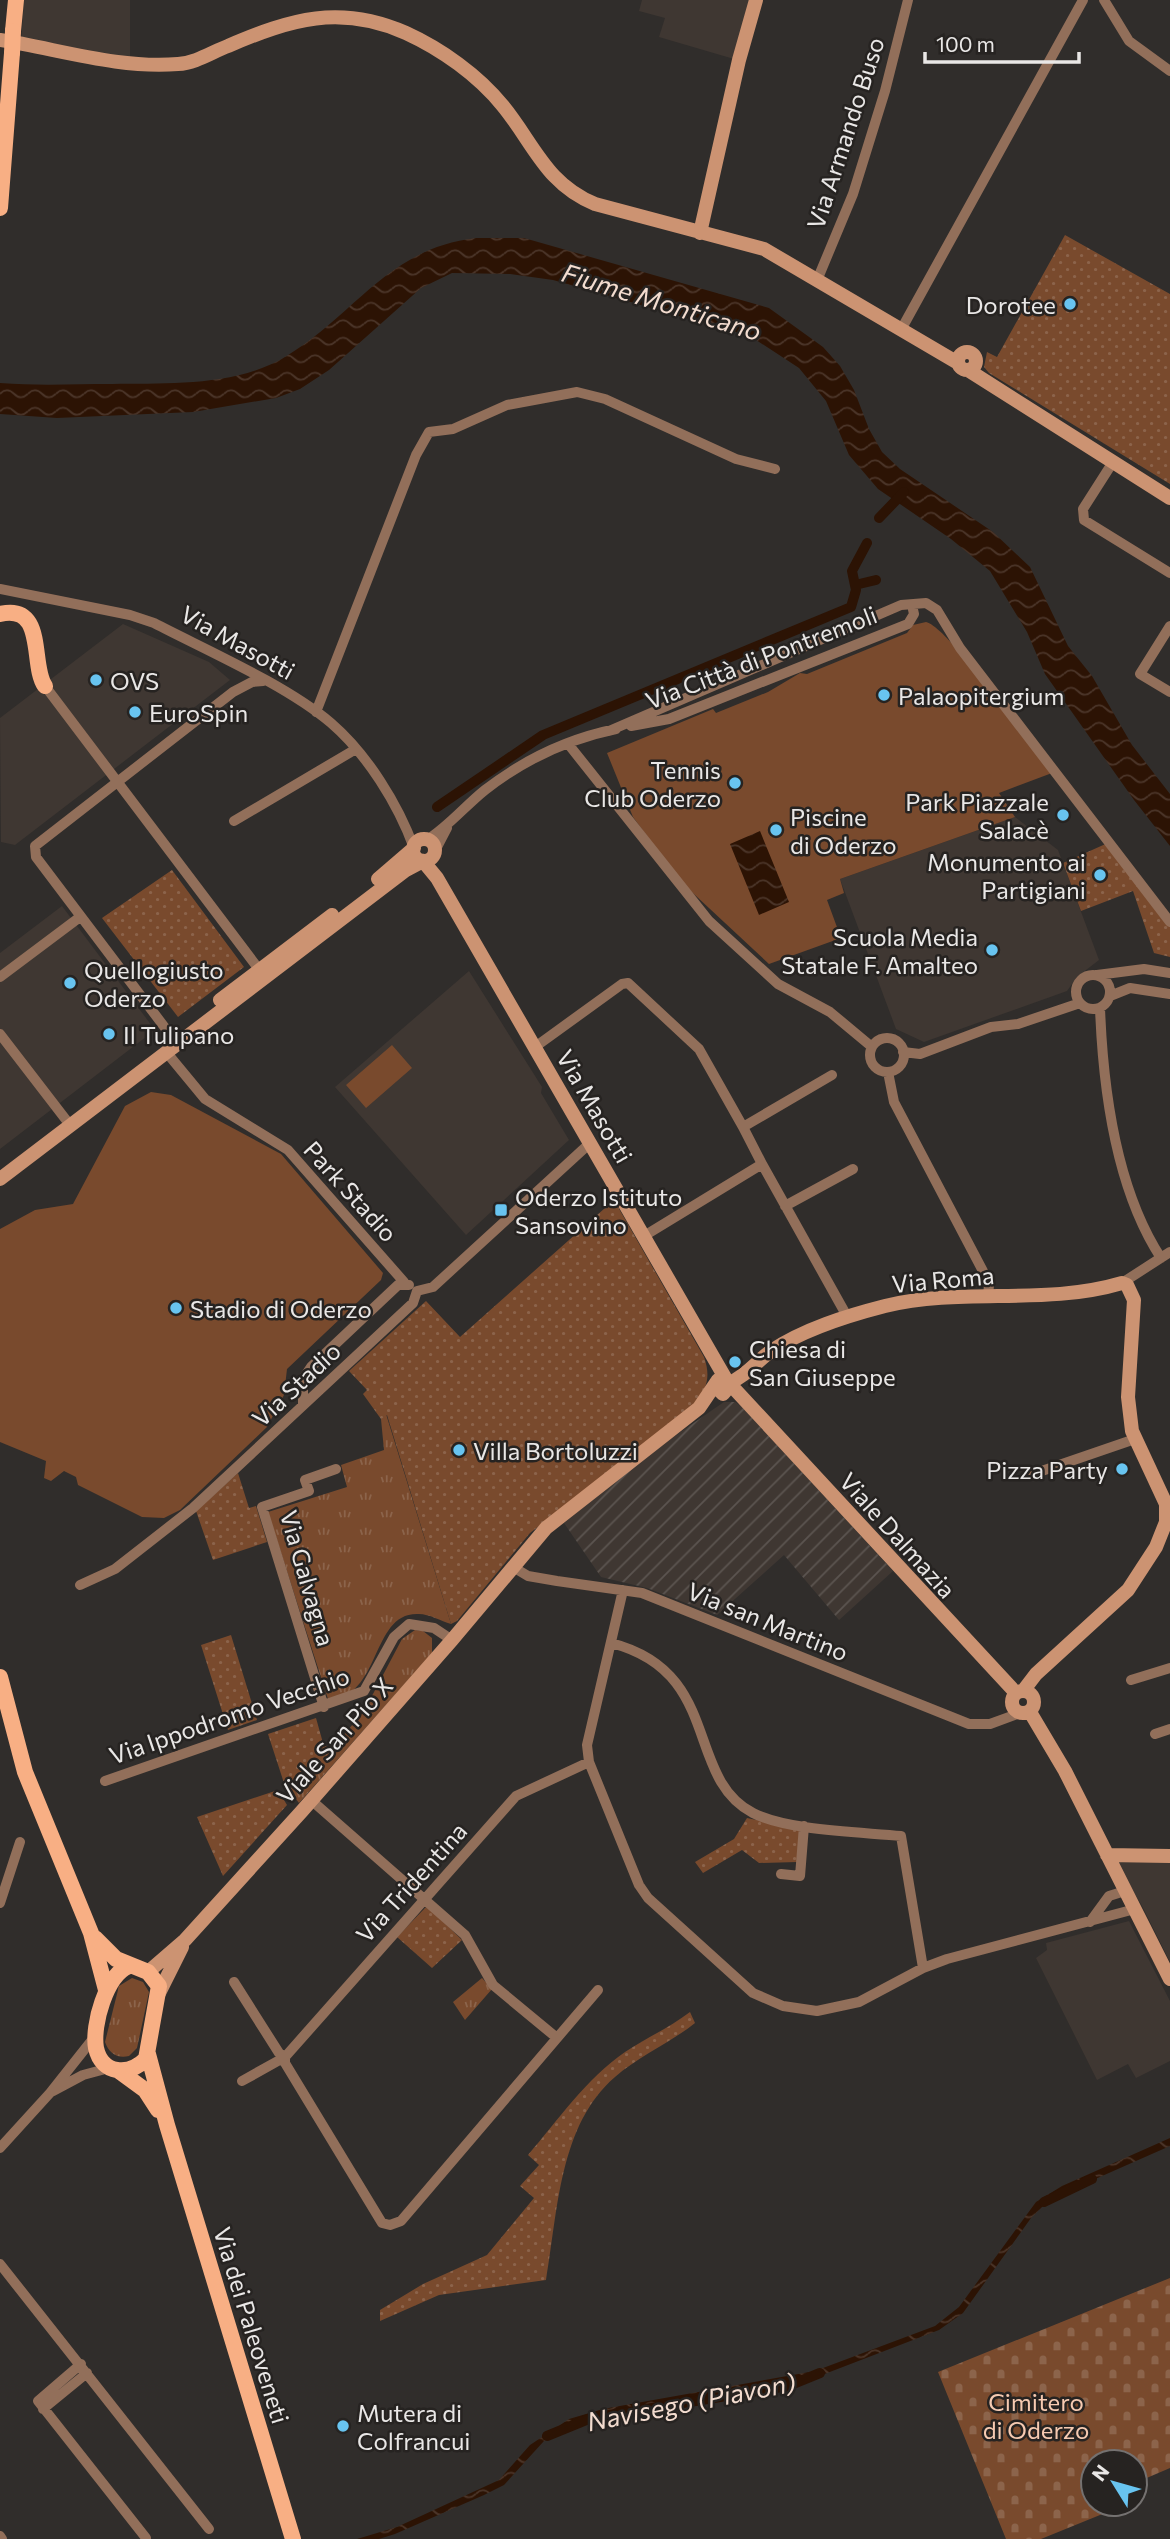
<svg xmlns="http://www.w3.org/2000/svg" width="1170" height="2539" font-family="Commissioner,sans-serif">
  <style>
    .built { fill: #3f3732 }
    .industrial { fill: url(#industrial-furrows) }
    .grass { fill: url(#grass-tufts) }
    .cemetery { fill: url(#cemetery-stones) }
    .park { fill: url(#park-dots) }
    .pitch { fill: #794a2d }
    .water { fill: url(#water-waves) }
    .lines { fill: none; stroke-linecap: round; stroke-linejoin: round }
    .canal { stroke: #2c1304; stroke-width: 10 }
    .street { stroke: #926f5a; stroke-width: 10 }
    .secondary { stroke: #cc9372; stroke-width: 14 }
    .primary { stroke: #f8af84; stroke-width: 16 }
    .primary-bridge { stroke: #f8af84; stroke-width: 16 }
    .poi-dot { fill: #68c4f0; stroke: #262321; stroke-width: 2.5 }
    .labels { text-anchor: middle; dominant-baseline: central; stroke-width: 5; stroke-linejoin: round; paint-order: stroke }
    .street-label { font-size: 24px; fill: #e9e7e6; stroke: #262321 }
    .poi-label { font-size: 24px; fill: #e9e7e6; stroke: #262321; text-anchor: start }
    .park-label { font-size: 24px; fill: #f6cab1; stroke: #262321 }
    .water-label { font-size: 26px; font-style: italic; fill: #f3dccf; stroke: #262321 }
  </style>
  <defs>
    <pattern id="industrial-furrows" width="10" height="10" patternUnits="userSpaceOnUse" patternTransform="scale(1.75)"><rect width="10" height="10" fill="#3f3732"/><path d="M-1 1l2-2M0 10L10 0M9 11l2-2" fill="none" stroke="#5b5450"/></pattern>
    <pattern id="grass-tufts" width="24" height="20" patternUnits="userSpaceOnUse" patternTransform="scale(1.75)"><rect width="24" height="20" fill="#794a2d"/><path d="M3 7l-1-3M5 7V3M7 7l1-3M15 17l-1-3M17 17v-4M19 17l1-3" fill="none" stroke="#8c644b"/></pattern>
    <pattern id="cemetery-stones" width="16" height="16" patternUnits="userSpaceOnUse" patternTransform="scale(1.75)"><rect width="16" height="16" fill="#794a2d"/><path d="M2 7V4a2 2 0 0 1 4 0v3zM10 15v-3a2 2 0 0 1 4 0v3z" fill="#8c644b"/></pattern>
    <pattern id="park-dots" width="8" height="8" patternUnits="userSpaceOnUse" patternTransform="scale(1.75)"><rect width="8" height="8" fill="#794a2d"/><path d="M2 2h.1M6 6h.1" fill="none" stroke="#8c644b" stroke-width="1.8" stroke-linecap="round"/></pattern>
    <pattern id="water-waves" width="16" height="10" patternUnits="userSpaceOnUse" patternTransform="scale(1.75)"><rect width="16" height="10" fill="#2c1304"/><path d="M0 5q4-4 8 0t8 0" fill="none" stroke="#4b3529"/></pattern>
  </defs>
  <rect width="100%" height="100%" fill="#302d2b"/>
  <path class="built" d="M24,0H130V63L21,43Z
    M642,0H750L734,59L659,37L665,18L639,11Z
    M123,624L209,662L230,680L15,845L1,842L0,718Z
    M1015,817L1058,850L1099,960L1077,977L1067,991L924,1042L896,1029L840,879Z
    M62,906L155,1030L0,1149V953Z
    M469,971L542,1087L541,1093L569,1140L466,1235L335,1087Z
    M1116,1862H1170V1962L1142,1906Z
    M1129,1921L1170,2001V2061L1136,2078L1128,2064L1097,2080L1036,1958L1047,1950L1046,1943Z"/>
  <path class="industrial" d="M724,1402H735L741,1406L893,1571L839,1620L784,1555L717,1615L647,1588L601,1577L564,1523L650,1453Z"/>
  <path class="grass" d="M386,1414L451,1624C441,1621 429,1614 419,1614C370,1611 382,1699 328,1699L268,1512L347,1487L341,1465L384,1450L381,1419Z
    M415,1630L423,1631L432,1638V1653L299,1803L293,1795L364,1711L402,1639Z
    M132,1978L143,1982L149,1992L137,2048L129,2056C117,2059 109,2053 105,2042L119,1986Z
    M482,1978L492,1989L465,2020L453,2002Z"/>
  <path class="cemetery" d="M1170,2278V2468L1135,2483V2462H1093V2504H1127L1041,2539H1006L938,2372Z"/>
  <path class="park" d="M1065,235L1170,294V484L989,373L984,367L987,352L997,357Z
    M1110,842L1170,926V957L1154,953L1133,891L1081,911L1063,863Z
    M172,870L244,967L178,1017L102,918Z
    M614,1200L704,1357C711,1377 707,1388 695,1404L530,1533L457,1621L451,1624L387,1415L381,1419L363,1394L367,1390L349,1371L426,1301L460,1337Z
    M238,1473L249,1508L256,1506L267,1542L213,1560L196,1511Z
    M231,1635L257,1720L228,1730L201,1645Z
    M316,1718L323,1743L331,1751L293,1795L283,1780L268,1734Z
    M278,1790L287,1805L223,1876L197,1817Z
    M747,1818L800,1829L797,1862L759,1863L742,1850L703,1873L695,1862L734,1839Z
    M427,1906L462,1940L432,1968L397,1937Z
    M690,2012L695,2023C670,2043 639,2056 615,2077C559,2125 558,2211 546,2280L439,2295L380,2321V2310L423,2284L487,2255L534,2198L520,2186L539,2165L528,2155C558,2120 586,2079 625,2052C646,2038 669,2028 690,2012Z"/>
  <path class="pitch" d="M926,622C949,627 1032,747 1052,773L999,793L1015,817L840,879L844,893L827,900L841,938L769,964L681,882L633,817L607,753L713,709L716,713L768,692L800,673L807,674L907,633L913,625Z
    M392,1045L412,1068L366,1108L346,1085Z
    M151,1092L171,1095L281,1154L383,1273L381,1280L287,1369L284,1395L267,1427L180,1510L164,1518L142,1517L78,1485L76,1477L64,1471L51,1481L44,1478L46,1461L0,1442V1229L35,1210L73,1204L125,1106Z"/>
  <path class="water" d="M476,238H524L769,308L823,347L840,366L854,390L869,429L882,452L900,469L993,532L1030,567L1068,646L1092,676L1132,745L1170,794V846L1134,800L1045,674L1027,632L990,571L951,539L878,489L849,455L826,401L799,368L750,336L553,280L510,274L452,273L421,288L329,370L300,389L276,398L193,412L57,418L0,414V383C40,386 72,384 112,384C167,383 235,387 285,357C355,315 388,248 476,238Z
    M760,831L789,902L759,915L730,844Z
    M1170,2138V2146L1050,2199L1031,2218L963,2313L939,2330L822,2375L767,2388L588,2418L544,2441L504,2485L484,2495L395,2534L379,2539H357L397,2527L499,2480L530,2445L569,2419L603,2409L815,2371L935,2326L959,2307L1036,2202L1062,2186Z"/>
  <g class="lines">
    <path class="canal" d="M879,518L904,492
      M855,585L876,580
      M437,807L543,735L851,607L856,590L852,571L867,543
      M1044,2202L1092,2179
      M547,2436L591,2418L788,2386L820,2373"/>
    <path class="street" d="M1104,0L1129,41L1170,71
      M818,278L853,194L885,91L908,0
      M902,328L1083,0
      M1113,462L1083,509L1084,520L1170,573
      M0,589L130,615L154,623C208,651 286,685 331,723C367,754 398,804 414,848
      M1170,626L1140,674L1170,692
      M45,686L264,976
      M316,712L416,455L429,432L453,429L507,405L577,392L605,399L736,459L775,469
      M631,726L669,719L908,624L914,614L912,605
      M609,731L901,605L926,603L937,610L960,648L1170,922
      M569,745L709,921L778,984L830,1012L872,1047
      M234,821L356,749
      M427,840C449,826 465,806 485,790C525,759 567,739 616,729
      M435,851L447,828
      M1076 992a17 17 0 1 1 34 0a17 17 0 1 1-34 0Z
      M1097,975L1144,969L1170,973
      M0,977L80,917
      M1110,996L1130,988L1170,994
      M1100,1008C1103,1088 1116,1189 1161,1258
      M0,1034L70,1125
      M172,1037L36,857L35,846L233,692L252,682L263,681
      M870 1055a17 17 0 1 1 34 0a17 17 0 1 1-34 0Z
      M535,1047L622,984L628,983L699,1049L743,1127
      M903,1052L920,1054L991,1027L1018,1024L1080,1003
      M167,1053L205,1099L288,1150L404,1282
      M888,1072L894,1102L984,1273L989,1285L988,1296
      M762,1164L848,1318
      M785,1206L853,1169
      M644,1236L762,1164L743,1127L832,1075
      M1122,1283L1170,1252
      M417,1291L433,1287L589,1144
      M303,1405V1379L311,1367L398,1285H409
      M1033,1474L1135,1439
      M513,1567L528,1576L557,1581L642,1593L969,1724H990L1020,1713
      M80,1585L115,1569L193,1508L413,1303L417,1291
      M623,1590L587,1745L589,1762L639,1885L648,1898L753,1993L783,2006L817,2011L859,2002L923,1968L947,1959L1135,1909
      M611,1643C723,1672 684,1777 753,1813C788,1831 861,1832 901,1836L923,1968
      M1131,1680L1170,1668
      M324,1707L262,1507L309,1491L305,1480L336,1469
      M1155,1734L1170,1729
      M105,1781L364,1691L394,1637L409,1624L434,1628L452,1640
      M311,1800L465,1935L493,1985L557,2038
      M781,1874L800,1876L804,1826
      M0,1903L20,1842
      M1090,1922L1109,1896L1125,1891
      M234,1982L279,2053L285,2057V2063L382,2223L390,2225L401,2221L598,1990
      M242,2081L285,2057L516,1796L589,1762
      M53,2091L83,2075L109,2068
      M0,2148L50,2093L96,2035
      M0,2264L209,2529
      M81,2364L38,2401L146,2538
      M43,2409L87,2373
      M0,2536L2,2539"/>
    <path class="secondary" d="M0,40C58,49 119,69 178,64C196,63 212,52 228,46C291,19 340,4 406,33C441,49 478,75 503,106C534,144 546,184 595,204L764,249L958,363
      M700,233L739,60L756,0
      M958 361a9 9 0 1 1 18 0a9 9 0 1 1-18 0Z
      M968,370L1170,498
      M413 850a11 11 0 1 1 22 0a11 11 0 1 1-22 0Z
      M378,879L414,848
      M220,1000L332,915
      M0,1179L406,870L423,861L437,878L727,1381
      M1012 1702a11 11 0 1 1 22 0a11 11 0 1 1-22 0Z
      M1016,1693L729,1383C745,1377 757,1361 771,1351C804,1329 846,1316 885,1306C963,1287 1045,1306 1122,1283L1127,1285L1134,1300L1128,1397L1132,1431L1166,1504V1522L1156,1547L1128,1590L1036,1674L1023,1691
      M1030,1712L1065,1771L1170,1979
      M1107,1855L1170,1856
      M148,1972L185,1940L302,1811L452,1640L546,1528L699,1408L718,1380L725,1379L730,1386L723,1394L715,1386
      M159,1993L182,1947"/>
    <path class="primary" d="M13,31L16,0
      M0,208L12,53
      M0,614C47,603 30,666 45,686
      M0,1677L25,1772L91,1933L106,1990
      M95,1938L116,1959L148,1972L159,1986L146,2059C129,2076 102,2075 96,2048C92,2025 106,1975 129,1966
      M148,2054L167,2125L293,2539
      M119,2071L145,2090L158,2110"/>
    <path class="primary-bridge" d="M12,53L13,31"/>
  </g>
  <g class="poi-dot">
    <circle cx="1070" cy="304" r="7"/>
    <circle cx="96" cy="680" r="7"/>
    <circle cx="884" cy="695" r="7"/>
    <circle cx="135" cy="712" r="7"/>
    <circle cx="735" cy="783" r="7"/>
    <circle cx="1063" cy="815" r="7"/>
    <circle cx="776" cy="830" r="7"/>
    <circle cx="1100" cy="875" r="7"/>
    <circle cx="992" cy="950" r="7"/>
    <circle cx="70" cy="983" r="7"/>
    <circle cx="109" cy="1034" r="7"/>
    <rect x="494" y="1203" width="14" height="14" rx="3.5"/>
    <circle cx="176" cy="1308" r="7"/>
    <circle cx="735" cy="1362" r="7"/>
    <circle cx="459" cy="1450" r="7"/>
    <circle cx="1122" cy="1469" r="7"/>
    <circle cx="343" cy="2426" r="7"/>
  </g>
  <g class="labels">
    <g class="street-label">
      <text transform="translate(845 133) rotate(-72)">Via Armando Buso</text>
      <text transform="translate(238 642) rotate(29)">Via Masotti</text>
      <text transform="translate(761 657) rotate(-21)">Via Città di Pontremoli</text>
      <text transform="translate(595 1106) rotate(60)">Via Masotti</text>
      <text transform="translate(351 1191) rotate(48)">Park Stadio</text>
      <text transform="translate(943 1279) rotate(-5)">Via Roma</text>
      <text transform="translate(296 1384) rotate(-43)">Via Stadio</text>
      <text transform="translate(898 1535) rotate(48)">Viale Dalmazia</text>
      <text transform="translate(308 1578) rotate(74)">Via Galvagna</text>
      <text transform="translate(768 1621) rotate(22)">Via san Martino</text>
      <text transform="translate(229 1715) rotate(-19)">Via Ippodromo Vecchio</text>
      <text transform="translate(334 1740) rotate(-48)">Viale San Pio X</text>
      <text transform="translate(411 1882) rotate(-48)">Via Tridentina</text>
      <text transform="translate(252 2325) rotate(73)">Via dei Paleoveneti</text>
    </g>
    <g class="poi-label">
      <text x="1056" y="304" text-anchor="end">Dorotee</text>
      <text x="110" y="680">OVS</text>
      <text x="898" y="695">Palaopitergium</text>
      <text x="149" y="712">EuroSpin</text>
      <text x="721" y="769" text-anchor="end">Tennis<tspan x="721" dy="28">Club Oderzo</tspan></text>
      <text x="1049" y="801" text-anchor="end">Park Piazzale<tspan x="1049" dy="28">Salacè</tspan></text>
      <text x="790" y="816">Piscine<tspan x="790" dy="28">di Oderzo</tspan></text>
      <text x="1086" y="861" text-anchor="end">Monumento ai<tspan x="1086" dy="28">Partigiani</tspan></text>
      <text x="978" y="936" text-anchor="end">Scuola Media<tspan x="978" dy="28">Statale F. Amalteo</tspan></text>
      <text x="84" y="969">Quellogiusto<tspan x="84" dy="28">Oderzo</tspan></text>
      <text x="123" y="1034">Il Tulipano</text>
      <text x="515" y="1196">Oderzo Istituto<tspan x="515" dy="28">Sansovino</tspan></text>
      <text x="190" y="1308">Stadio di Oderzo</text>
      <text x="749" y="1348">Chiesa di<tspan x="749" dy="28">San Giuseppe</tspan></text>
      <text x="473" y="1450">Villa Bortoluzzi</text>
      <text x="1108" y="1469" text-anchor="end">Pizza Party</text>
      <text x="357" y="2412">Mutera di<tspan x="357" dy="28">Colfrancui</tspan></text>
    </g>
    <g class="park-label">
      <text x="1036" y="2401">Cimitero<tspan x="1036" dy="28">di Oderzo</tspan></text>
    </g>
    <g class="water-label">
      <text transform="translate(662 301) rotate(17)">Fiume Monticano</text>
      <text transform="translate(691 2401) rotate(-11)">Navisego (Piavon)</text>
    </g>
  </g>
  <g transform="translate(1114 2483) rotate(307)"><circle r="33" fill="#262321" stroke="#747170" stroke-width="2"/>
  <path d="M0-5L12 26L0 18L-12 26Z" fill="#68c4f0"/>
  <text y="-10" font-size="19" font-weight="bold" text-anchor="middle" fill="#e9e7e6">N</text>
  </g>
  <path d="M925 52v10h154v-10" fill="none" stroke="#e9e7e6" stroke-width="3.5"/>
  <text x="936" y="52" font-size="21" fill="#e9e7e6" stroke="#262321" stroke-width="5" paint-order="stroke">100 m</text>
</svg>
